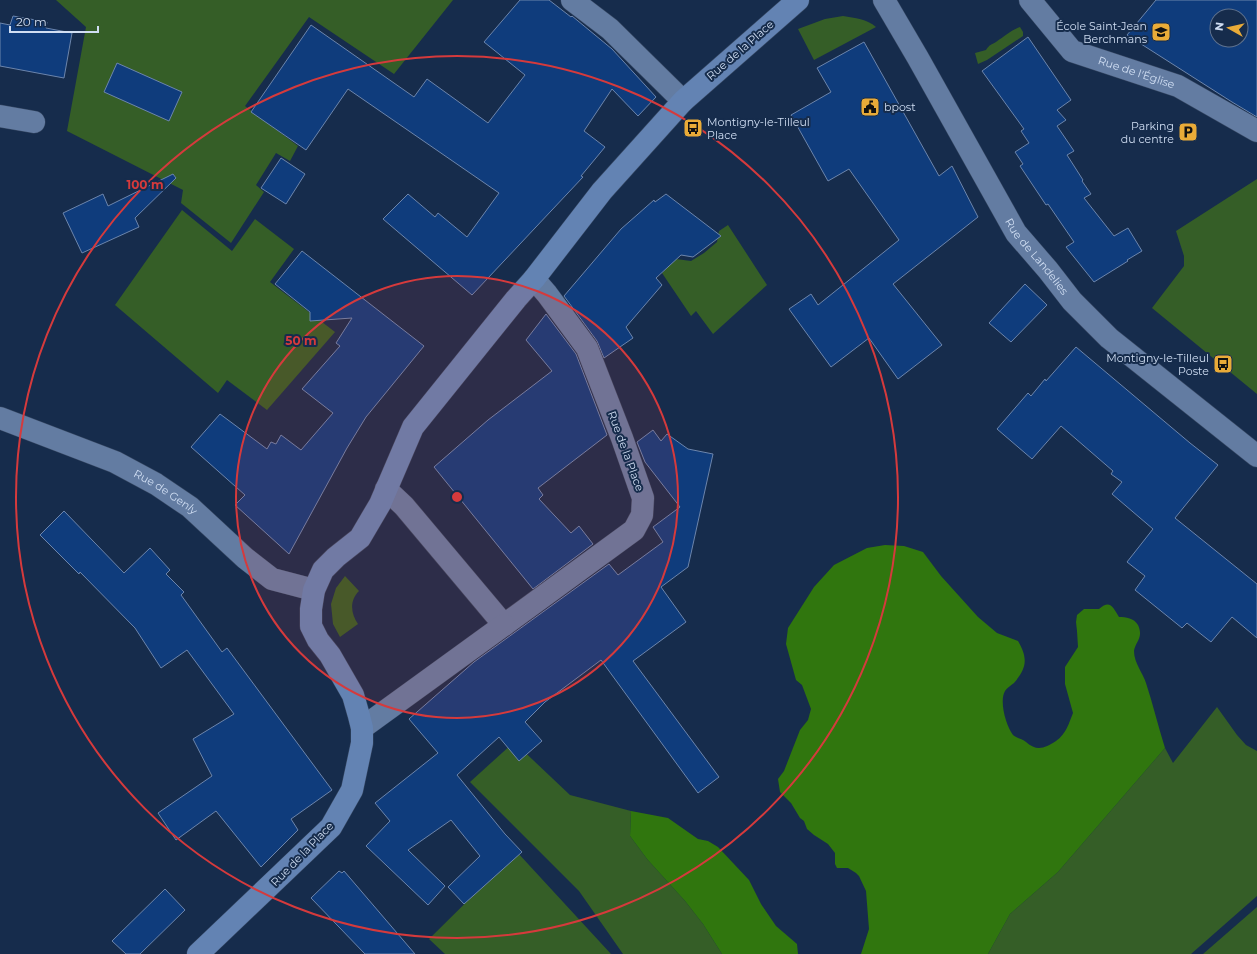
<svg xmlns="http://www.w3.org/2000/svg" width="1257" height="954" font-family="Montserrat,sans-serif">
  <style>
    .green { fill: #355e27 }
    .forest { fill: #30760e }
    .building { fill: #0f3c7c; stroke: #6c85ac; fill-rule: evenodd }
    .lines { fill: none; stroke-linecap: round; stroke-linejoin: round }
    .minor-casing { stroke: #374863; stroke-width: 23 }
    .major-casing { stroke: #374863; stroke-width: 23 }
    .minor { stroke: #637ca2; stroke-width: 22 }
    .major { stroke: #6383b3; stroke-width: 22 }
    .ring { fill: none; stroke: #d53a3c; stroke-width: 2 }
    .labels { text-anchor: middle; dominant-baseline: central; stroke-width: 4; stroke-linejoin: round; paint-order: stroke }
    .poi-label { font-size: 11px; fill: #d0def3; stroke: #162c4c; text-anchor: end }
    .street-label { font-size: 11px; fill: #d0def3; stroke: #162c4c }
    .centre { fill: #d53a3c; stroke: #162c4c; stroke-width: 2 }
    .ring-label { font-size: 12px; text-anchor: middle; font-weight: bold; fill: #d53a3c; stroke: #162c4c; stroke-width: 4; stroke-linejoin: round; paint-order: stroke }
  </style>
  <rect width="100%" height="100%" fill="#162c4c"/>
  <path class="green" d="M56,0H453L394,74L309,17L245,106L298,146L290,161L276,153L256,185L264,192L231,243L181,203L183,190L67,131L86,27Z
    M843,16C855,18 867,19 876,27L814,60L798,29L825,19Z
    M1020,27L1023,32V36L987,60L978,64L975,53L986,50C990,44 991,45 996,42C1005,36 1010,31 1020,27Z
    M1257,179V394L1152,308L1184,266V256L1176,231Z
    M182,210L232,251L255,219L294,249L270,282L335,332L267,410L227,380L218,393L115,305Z
    M728,225L767,285L713,334L696,311L691,316L662,273L676,259L691,261L704,253L717,242L719,231Z
    M345,576L359,591C349,601 351,614 358,624L340,637L333,624L331,604L336,588Z
    M1217,707L1237,735L1246,745L1257,751V896L1191,954H988L1010,914L1058,872L1165,748L1173,763Z
    M514,742L570,795L631,811L630,836L647,859L685,901L703,924L722,954H623L579,891L470,782Z
    M517,852L611,954H445L429,939Z
    M1257,907V954H1203Z"/>
  <path class="forest" d="M885,545L904,546L923,552L941,576L978,617L997,633L1018,641C1028,658 1027,668 1014,683C1011,685 1007,688 1005,691C999,701 1006,726 1013,735C1016,738 1023,739 1026,742C1037,752 1045,748 1056,741C1066,734 1069,723 1073,713L1065,684V667L1078,647L1077,631L1076,622L1077,615L1084,609H1099C1110,599 1113,607 1119,617C1126,617 1134,618 1138,625C1144,638 1135,642 1134,651C1134,663 1143,673 1146,683C1153,704 1158,726 1165,748L1058,872L1010,914L988,954H861L869,929L866,891L859,876L856,873L848,868H837L835,864V853L828,844L814,835L807,829L804,821L800,818L791,803L780,792L778,779L784,771L800,730L808,720L811,709L802,685L796,680L786,644L788,628L814,587L834,565L867,548Z
    M631,811L668,818L698,839L708,841L718,847L749,880L761,904L776,926L797,944L798,954H722L703,924L685,901L647,859L630,836Z"/>
  <path class="building" d="M520,0H549L571,17L572,16L612,49L656,97L638,116L612,89L584,131L605,147L581,176L583,177L472,295L383,219L408,194L435,217L438,213L467,237L499,193L348,89L306,150L251,112L311,25L414,97L427,79L488,123L525,75L484,42Z
    M1156,0H1257V117L1232,102L1127,35ZM1217,16H1241V40H1217Z
    M13,16L47,22L46,28L72,33L64,78L0,66V23L10,25Z
    M1028,37L1071,100L1057,110L1066,120L1057,126L1074,151L1067,155L1083,180L1082,181L1091,194L1084,198L1114,236L1128,228L1142,251L1127,260L1128,261L1094,282L1066,247L1074,242L1048,204L1046,205L1020,166L1023,164L1015,152L1029,143L1021,131L1024,129L982,71Z
    M864,42L939,176L952,166L978,217L893,284L942,345L898,379L869,338L831,367L789,309L811,294L818,305L899,240L849,169L828,181L791,115L831,92L817,68Z
    M117,63L182,92L169,121L104,92Z
    M281,158L305,174L286,204L261,188Z
    M173,174L176,178L135,218L139,227L82,253L63,213L103,194L108,206Z
    M666,194L721,236L693,257L681,255L656,278L662,285L626,327L633,338L604,358L597,341L564,296L621,229L654,200L655,202Z
    M302,251L424,346L366,417L347,448L289,554L235,505L245,495L191,447L220,414L267,449L271,442L276,444L281,435L301,450L333,413L302,389L340,346L336,343L352,318L310,321V312L275,284Z
    M1025,284L1047,305L1011,342L989,323Z
    M546,314L576,354L607,435L538,488L543,495L539,499L571,533L579,526L593,544L533,589L434,467L488,420L552,371L526,340Z
    M1076,347L1190,443L1218,465L1175,518L1257,584V638L1232,617L1211,642L1187,623L1182,628L1135,590L1145,576L1127,562L1153,529L1112,494L1122,482L1111,474L1113,471L1061,426L1032,459L997,429L1028,393L1031,396L1045,379L1046,381Z
    M653,430L661,441L667,434L688,449L713,454L688,567L661,587L686,622L633,661L719,777L698,793L601,660L545,702L525,722L542,741L519,761L499,737L457,775L505,834L522,852L464,904L448,887L480,856L451,820L408,850L445,886L428,905L366,846L390,821L375,803L438,753L409,719L474,662L609,564L618,575L663,542L653,527L680,507L645,462L637,442Z
    M64,511L124,573L150,548L170,570L166,574L184,592L181,595L222,652L227,648L332,790L291,819L298,830L261,867L216,811L176,840L158,813L212,776L193,739L234,714L187,650L161,668L135,628L80,572L79,574L40,535Z
    M339,871L342,873L344,871L415,954H365L311,898Z
    M165,889L185,910L140,954H126L112,941Z"/>
  <g class="lines">
    <g class="minor-casing">
      <g id="minor">
        <path d="M572,0L610,29L683,101"/>
        <path id="s1" d="M884,0L918,58L1016,233L1048,270L1072,301L1109,338L1257,456"/>
        <path id="s2" d="M1030,0L1072,51L1178,86L1257,131"/>
        <path d="M0,116L34,122"/>
        <path id="s3" d="M0,418L115,462L156,484L190,507L245,558L272,579L314,590"/>
        <path d="M386,489L404,506L504,625L634,530L642,515L643,498L622,438L587,348L547,294L534,279"/>
        <path d="M362,728L504,625"/>
      </g>
    </g>
    <g class="major-casing">
      <path id="major" d="M198,954L331,827L352,790L362,743V728L359,716L353,695L330,655L318,640L311,626V609L314,590L323,570L336,557L360,538L380,504L413,427L516,299L534,279L602,191L683,101L798,0"/>
    </g>
    <use href="#minor" class="minor"/>
    <use href="#major" class="major"/>
  </g>
  <circle cx="457" cy="497" r="221" fill="#d53a3c" fill-opacity=".12"/>
  <g class="ring">
    <circle cx="457" cy="497" r="221"/>
    <circle cx="457" cy="497" r="441"/>
  </g>
  <defs>
    <g id="school-square" transform="scale(1)"><rect x="-9" y="-9" width="18" height="18" rx="4" fill="#e9ab38" stroke="#162c4c"/><path d="M0-5L7-2L0 1L-7-2ZM-4 1L0 2.5L4 1V4Q0 6-4 4Z" fill="#111"/></g>
    <g id="civic-square" transform="scale(1)"><rect x="-9" y="-9" width="18" height="18" rx="4" fill="#e9ab38" stroke="#162c4c"/><path d="M-.6-6.5H3V-4.5H.6V-3L4-1V1h2V6H-6V1h2V-1L-.6-3ZM-1.2 2.5V6h2.4V2.5Z" fill="#111"/></g>
    <g id="bus-square" transform="scale(1)"><rect x="-9" y="-9" width="18" height="18" rx="4" fill="#e9ab38" stroke="#162c4c"/><path d="M-5-6H5V4H4V6H2V4H-2V6H-4V4H-5ZM-3.5-4V0h7V-4ZM-3.5 1.2v1.5H-2V1.2ZM2 1.2v1.5H3.5V1.2Z" fill="#111"/></g>
    <g id="parking-square" transform="scale(1)"><rect x="-9" y="-9" width="18" height="18" rx="4" fill="#e9ab38" stroke="#162c4c"/><path d="M-3.5-5.5H1a3.5 3.5 0 0 1 0 7H-1V5.5H-3.5ZM-1-3.4V-.6H.8a1.4 1.4 0 0 0 0-2.8Z" fill="#111"/></g>
  </defs>
  <g fill-rule="evenodd">
    <use href="#school-square" x="1161" y="32"/>
    <use href="#civic-square" x="870" y="107"/>
    <use href="#bus-square" x="693" y="128"/>
    <use href="#parking-square" x="1188" y="132"/>
    <use href="#bus-square" x="1223" y="364"/>
  </g>
  <g class="labels">
    <g class="poi-label">
      <text x="1147" y="26">École Saint-Jean<tspan x="1147" dy="13">Berchmans</tspan></text>
      <text x="884" y="107" text-anchor="start">bpost</text>
      <text x="707" y="122" text-anchor="start">Montigny-le-Tilleul<tspan x="707" dy="13">Place</tspan></text>
      <text x="1174" y="126">Parking<tspan x="1174" dy="13">du centre</tspan></text>
      <text x="1209" y="358">Montigny-le-Tilleul<tspan x="1209" dy="13">Poste</tspan></text>
    </g>
    <g class="street-label">
      <text transform="translate(740 50) rotate(-41)">Rue de la Place</text>
      <text stroke="none"><textPath href="#s2" startOffset="134">Rue de l'Église</textPath></text>
      <text stroke="none"><textPath href="#s1" startOffset="299">Rue de Landelies</textPath></text>
      <text transform="translate(626 451) rotate(70)">Rue de la Place</text>
      <text stroke="none"><textPath href="#s3" startOffset="182">Rue de Genly</textPath></text>
      <text transform="translate(302 854) rotate(-46)">Rue de la Place</text>
    </g>
  </g>
  <circle cx="457" cy="497" r="6" class="centre"/>
  <g class="ring-label">
    <text x="145" y="189">100 m</text>
    <text x="301" y="345">50 m</text>
  </g>
  <g transform="translate(1229 28) rotate(278)"><circle r="19" fill="#162c4c" stroke="#60738f"/>
  <path d="M0-3L7 15L0 10L-7 15Z" fill="#e9ab38"/>
  <text y="-6" font-size="11" font-weight="bold" text-anchor="middle" fill="#d0def3">N</text>
  </g>
  <path d="M10 26v6h88v-6" fill="none" stroke="#d0def3" stroke-width="2"/>
  <text x="16" y="26" font-size="12" fill="#d0def3" stroke="#162c4c" stroke-width="3" paint-order="stroke">20 m</text>
</svg>
